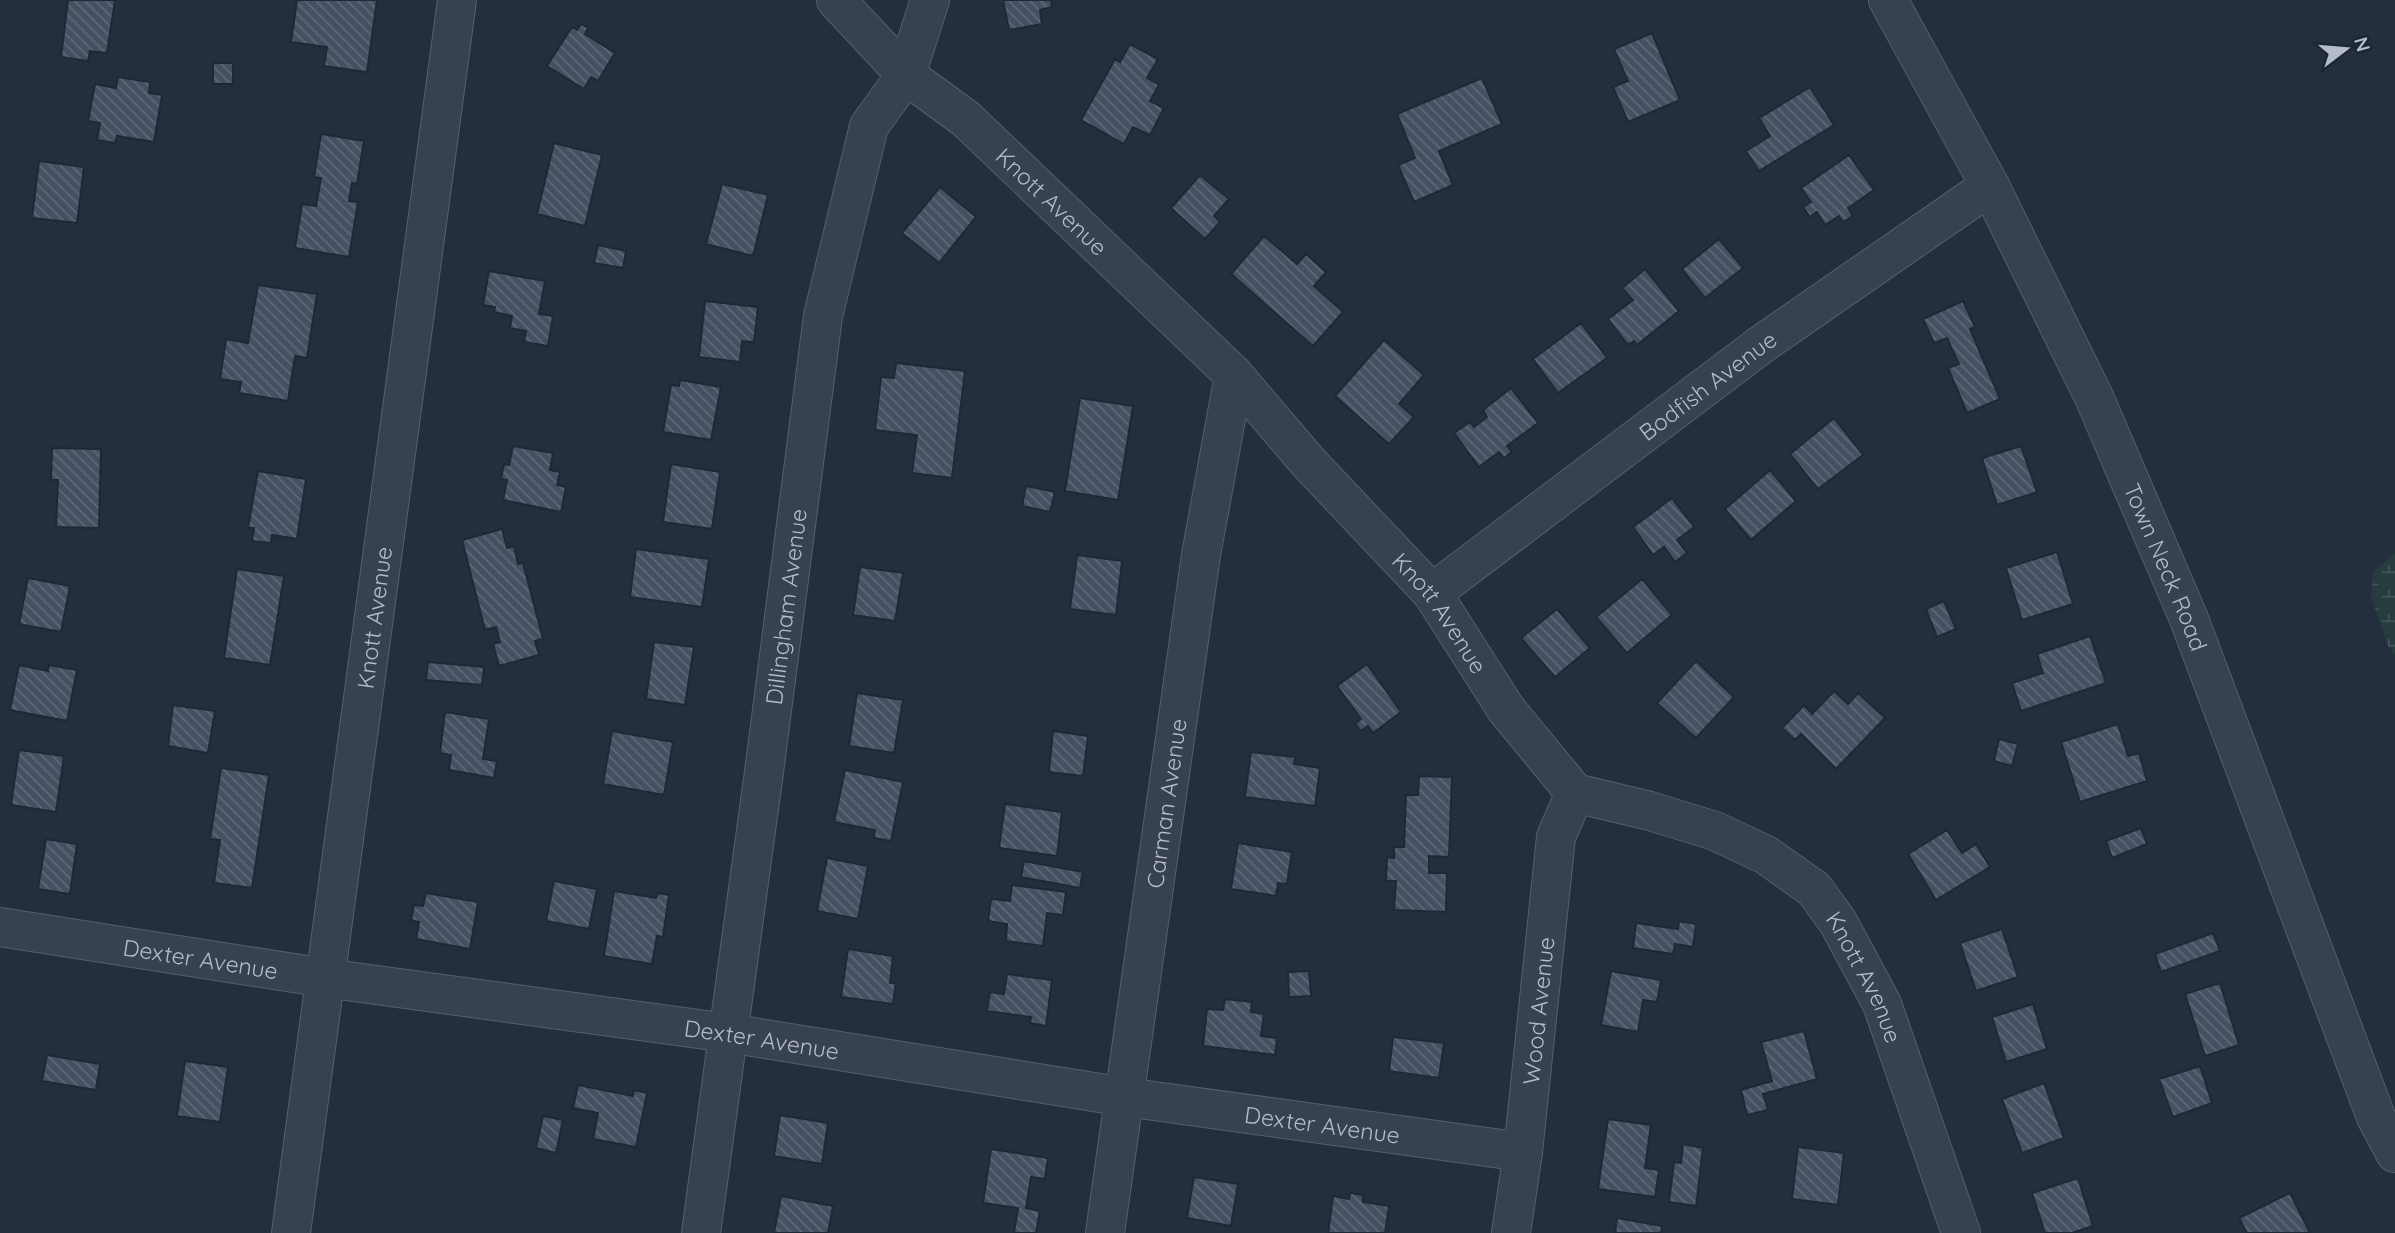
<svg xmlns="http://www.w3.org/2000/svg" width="2395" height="1233" font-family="Quicksand,sans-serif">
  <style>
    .wetland { fill: url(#wetland-marsh) }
    .building { fill: url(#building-back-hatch); stroke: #1f2835; stroke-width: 2 }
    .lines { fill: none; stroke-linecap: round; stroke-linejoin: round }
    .minor-casing { stroke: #565f6c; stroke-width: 40 }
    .minor { stroke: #38414e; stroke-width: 38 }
    .labels { text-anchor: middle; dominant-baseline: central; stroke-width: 5; stroke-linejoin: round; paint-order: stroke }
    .street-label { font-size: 23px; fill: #b4bcc9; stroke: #1d2633 }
  </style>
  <defs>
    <pattern id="wetland-marsh" width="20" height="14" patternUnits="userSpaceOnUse" patternTransform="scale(1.75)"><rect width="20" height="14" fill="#263c3f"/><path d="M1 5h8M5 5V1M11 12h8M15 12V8" fill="none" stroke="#435659"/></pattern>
    <pattern id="building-back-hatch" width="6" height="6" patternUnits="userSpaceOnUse" patternTransform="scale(1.75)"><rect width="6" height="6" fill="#455162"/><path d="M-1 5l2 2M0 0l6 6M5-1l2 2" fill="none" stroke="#5d6877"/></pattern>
  </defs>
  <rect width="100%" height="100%" fill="#242f3e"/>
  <path class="wetland" d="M2395,553V654L2388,646L2371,597L2373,572Z"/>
  <path class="building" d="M68,0H115L107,53L90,51L88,61L61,57Z
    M297,0H377L367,72L324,66L327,47L291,42Z
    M1003,0H1051L1052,7L1040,10L1042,24L1009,30Z
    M581,24L588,28L585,34L615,53L598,81L591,77L584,89L547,66L572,27L577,30Z
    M1652,33L1680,100L1628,122L1613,87L1628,81L1614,49Z
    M1130,44L1158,59L1147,78L1159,85L1150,101L1164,108L1150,135L1133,127L1124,144L1081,120L1115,59L1120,62Z
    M213,63H233V84H213Z
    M118,77L150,82L149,93L162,95L154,142L117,136L115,143L97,140L100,123L88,121L95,84L116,88Z
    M1482,78L1502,124L1439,151L1453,185L1414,202L1398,165L1415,158L1397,114Z
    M1810,87L1834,125L1759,171L1746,151L1770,136L1759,118Z
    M321,134L364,141L357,184L352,183L349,201L358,202L349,257L295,248L302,204L316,206L321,178L314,177Z
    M554,143L602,155L585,226L537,214Z
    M1849,155L1874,190L1848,208L1853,216L1843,222L1839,216L1825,225L1817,212L1810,217L1803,207L1811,202L1801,188Z
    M39,161L84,167L77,223L32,218Z
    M1200,175L1229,199L1214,216L1220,222L1205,239L1171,208Z
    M722,184L768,195L753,256L706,244Z
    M940,187L976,217L939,263L902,233Z
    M1264,236L1297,264L1306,254L1326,272L1314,286L1343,312L1313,346L1231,274Z
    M1719,239L1743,268L1705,298L1682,269Z
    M598,245L626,251L623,268L594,263Z
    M1645,269L1679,311L1637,345L1634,341L1628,345L1608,319L1633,300L1622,288Z
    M489,271L545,281L539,314L553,316L548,346L524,342L526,331L510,328L512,316L494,312L495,307L483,305Z
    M258,285L317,294L307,358L295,356L288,401L239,393L241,382L220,379L226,339L248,343Z
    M705,301L758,307L754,342L742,341L740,362L699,357Z
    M1963,301L1975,327L1970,329L2000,399L1967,413L1948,368L1959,364L1947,338L1934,343L1923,319Z
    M1581,323L1607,358L1558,393L1533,359Z
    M1384,340L1424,375L1399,404L1414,417L1389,444L1335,396Z
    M896,363L965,371L952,478L912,473L917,435L875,430L881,377L894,378Z
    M680,380L721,387L711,440L663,432L671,385L679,386Z
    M1511,388L1538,423L1507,446L1512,452L1504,458L1499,452L1479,467L1454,433L1470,422L1474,427L1487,417L1483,410Z
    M1080,398L1133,406L1118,500L1065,491Z
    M1834,418L1863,455L1818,489L1790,454Z
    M513,446L553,453L550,470L560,472L557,485L566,487L561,512L503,500L507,480L501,479L504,464L509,465Z
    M2021,446L2037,492L1997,505L1982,458Z
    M52,448L101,449L99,528L56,527L58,480H51Z
    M671,464L720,472L712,529L663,522Z
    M1770,470L1796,501L1751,540L1725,509Z
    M258,471L306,479L297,539L272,535L271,543L252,541L254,528H248Z
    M1026,486L1055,492L1050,512L1022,506Z
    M1672,498L1694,527L1677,540L1687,553L1675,562L1664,547L1653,555L1633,527Z
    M502,529L507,548L514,546L518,564L523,563L543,639L535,641L539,655L499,666L493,644L500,642L496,627L485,630L462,540Z
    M636,549L709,559L702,607L630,597Z
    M2057,552L2073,604L2022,620L2006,568Z
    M1077,555L1122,561L1116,615L1070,609Z
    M860,567L903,573L895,621L853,615Z
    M237,569L284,576L270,665L224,658Z
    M28,578L70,586L61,632L19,624Z
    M1642,579L1672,615L1627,653L1596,617Z
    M1944,601L1956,629L1937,637L1926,609Z
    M1557,609L1590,648L1555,677L1521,638Z
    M2090,636L2106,683L2021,711L2012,683L2043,673L2037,654Z
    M654,642L694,647L685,705L646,699Z
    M1696,661L1734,697L1696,738L1657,703Z
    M428,662L484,667L482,685L426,680Z
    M1367,664L1401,712L1373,733L1368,726L1361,731L1355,724L1361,719L1337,686Z
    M19,665L48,671L49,665L77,670L67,721L10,710Z
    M1834,691L1848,704L1858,693L1885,718L1836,769L1801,734L1795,740L1782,728L1804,705L1812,714Z
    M857,693L903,700L894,753L849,746Z
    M173,705L215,711L208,753L168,746Z
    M445,712L489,719L483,759L497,761L494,778L449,770L451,755L440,753Z
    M2118,724L2128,756L2139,753L2147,781L2080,802L2061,742Z
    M612,731L673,742L664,795L603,784Z
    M1053,731L1088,736L1083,776L1049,772Z
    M1999,739L2018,744L2012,766L1994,761Z
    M19,750L64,756L56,812L11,805Z
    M1251,752L1295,757L1294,764L1320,768L1315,806L1245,797Z
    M221,768L269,775L252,888L214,883L220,840L210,839Z
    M845,770L903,782L891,841L874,838L875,830L834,822Z
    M1419,776L1452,777L1449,857L1429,856V873H1447L1446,912L1394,910L1396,881H1386L1387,857L1394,858V847H1404L1406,795H1418Z
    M1005,804L1062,812L1057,856L999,848Z
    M2141,828L2147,844L2112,858L2106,841Z
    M1947,830L1962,853L1976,844L1990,867L1936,900L1908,854Z
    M46,839L77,844L70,894L38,889Z
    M1238,843L1292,852L1287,884L1278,883L1276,896L1231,889Z
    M827,858L868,866L858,919L817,911Z
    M1024,861L1083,872L1080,888L1021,877Z
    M554,881L597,889L589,929L546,921Z
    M1012,885L1066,892L1063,915L1047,913L1043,946L1006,941L1007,924L988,921L991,899L1010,901Z
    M614,891L656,898L658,893L669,895L663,937L657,936L652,964L604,956Z
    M426,893L478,902L470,949L416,939L419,922L411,920L414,905L423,906Z
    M1679,921L1696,924L1693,947L1675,944L1673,954L1633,948L1636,923L1678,929Z
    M2002,929L2018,977L1976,991L1960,943Z
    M2213,933L2220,951L2161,972L2155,954Z
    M848,949L893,956L890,983H896L893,1004L841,997Z
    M1309,971L1311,996L1289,997L1288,972Z
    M1611,971L1661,980L1657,1002L1643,1000L1638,1032L1601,1025Z
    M1007,974L1052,980L1046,1026L1030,1023L1031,1017L987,1011L990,992L1004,994Z
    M2220,983L2239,1045L2205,1056L2185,994Z
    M1225,999L1252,1002L1251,1012L1264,1014L1261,1036L1277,1038L1275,1055L1203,1046L1207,1009L1223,1010Z
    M2033,1004L2047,1049L2006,1062L1992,1017Z
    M1804,1031L1817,1079L1763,1094L1768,1110L1747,1115L1741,1090L1772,1081L1761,1042Z
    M1393,1037L1444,1043L1439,1078L1389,1071Z
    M47,1055L100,1064L96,1090L42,1081Z
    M185,1061L228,1067L220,1122L177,1116Z
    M2200,1066L2212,1103L2173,1117L2159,1079Z
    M2044,1083L2064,1138L2022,1153L2002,1099Z
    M578,1085L633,1096L634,1090L647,1093L636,1147L593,1139L598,1113L573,1108Z
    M780,1115L828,1123L822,1164L774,1156Z
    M543,1116L563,1120L556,1153L536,1148Z
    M1608,1119L1651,1125L1645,1168L1659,1170L1655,1197L1598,1189Z
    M1683,1144L1703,1148L1696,1206L1669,1202L1674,1162L1681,1163Z
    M1798,1147L1844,1153L1838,1205L1792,1199Z
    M991,1149L1048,1158L1045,1179L1031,1177L1026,1208L1040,1211L1036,1233H1014L1018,1208L983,1203Z
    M1194,1177L1238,1184L1231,1226L1187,1218Z
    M2078,1178L2093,1226L2072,1233H2045L2032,1193Z
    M1350,1193L1363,1195V1202L1389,1206L1385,1233H1328L1333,1196L1349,1199Z
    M2290,1193L2310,1233H2247L2239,1218Z
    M781,1196L833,1206L828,1233H774Z
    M1617,1218L1662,1226L1661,1233H1615Z"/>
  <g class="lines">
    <g class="minor-casing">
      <g id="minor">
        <path id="s1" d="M836,0L906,75L966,119L1234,375L1309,463L1432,593L1506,709L1575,793L1650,811L1715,831L1766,855L1814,889L1838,922L1882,1004L1961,1233"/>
        <path id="s2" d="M1888,0L1990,186L2094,397L2189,619L2376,1117L2395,1153"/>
        <path id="s3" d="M1432,593L1762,344L1990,186"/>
        <path id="s4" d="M0,927L325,978L728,1033L1125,1097L1523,1152"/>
        <path id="s5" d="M291,1233L457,0"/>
        <path id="s6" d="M701,1233L764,772L823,316L869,126L906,75L930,0"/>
        <path id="s7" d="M1105,1233L1201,555L1234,375"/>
        <path id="s8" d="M1511,1233L1523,1152L1556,837L1575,793"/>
      </g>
    </g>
    <use href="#minor" class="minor"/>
  </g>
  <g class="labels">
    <g class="street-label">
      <text stroke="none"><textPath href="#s1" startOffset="296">Knott Avenue</textPath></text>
      <text stroke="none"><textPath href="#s3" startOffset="345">Bodfish Avenue</textPath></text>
      <text stroke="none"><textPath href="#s2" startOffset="632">Town Neck Road</textPath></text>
      <text stroke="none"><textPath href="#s6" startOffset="632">Dillingham Avenue</textPath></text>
      <text stroke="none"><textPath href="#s1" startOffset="863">Knott Avenue</textPath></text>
      <text stroke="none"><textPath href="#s5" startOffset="621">Knott Avenue</textPath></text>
      <text stroke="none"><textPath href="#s7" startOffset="434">Carman Avenue</textPath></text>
      <text stroke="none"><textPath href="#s4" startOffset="203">Dexter Avenue</textPath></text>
      <text stroke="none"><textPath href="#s1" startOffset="1451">Knott Avenue</textPath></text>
      <text stroke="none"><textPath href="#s8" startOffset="224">Wood Avenue</textPath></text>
      <text stroke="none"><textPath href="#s4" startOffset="770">Dexter Avenue</textPath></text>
      <text stroke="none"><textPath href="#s4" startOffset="1337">Dexter Avenue</textPath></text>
    </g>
  </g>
  <g transform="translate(2346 49) rotate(74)" stroke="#1d2633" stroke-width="5" paint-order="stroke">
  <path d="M0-5L12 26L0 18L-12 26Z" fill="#b4bcc9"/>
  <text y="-10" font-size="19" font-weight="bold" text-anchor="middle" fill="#b4bcc9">N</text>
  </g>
</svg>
